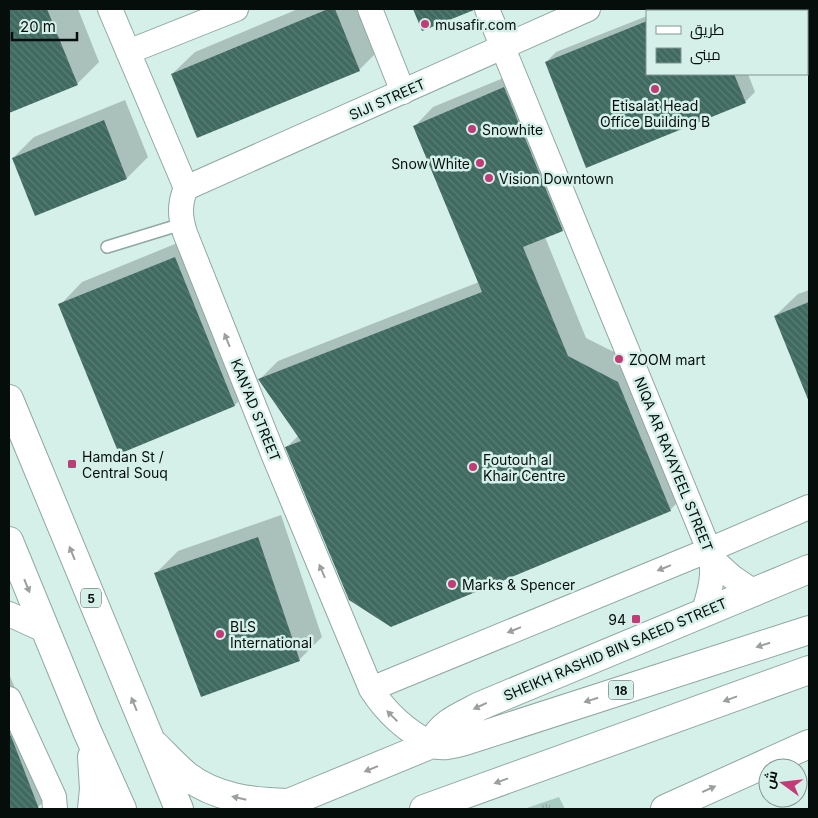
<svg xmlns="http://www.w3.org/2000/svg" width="818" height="818" font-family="Inter,Cairo,sans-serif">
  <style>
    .grass { fill: url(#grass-tufts) }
    .shadow { fill: #0003 }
    .building { fill: url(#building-back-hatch) }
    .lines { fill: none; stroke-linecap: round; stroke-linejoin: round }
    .service-casing { stroke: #8fa8a2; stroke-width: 14 }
    .minor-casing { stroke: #8fa8a2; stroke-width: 26 }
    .primary-casing { stroke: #8fa8a2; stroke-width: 30 }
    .service { stroke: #fff; stroke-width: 11 }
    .minor { stroke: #fff; stroke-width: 24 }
    .primary { stroke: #fff; stroke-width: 28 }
    .oneway { fill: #9b9f9e }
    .poi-dot { fill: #c23a76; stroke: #d5f0e9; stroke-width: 2 }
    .labels { text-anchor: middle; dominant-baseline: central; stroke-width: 5; stroke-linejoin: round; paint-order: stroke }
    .shield { fill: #d5f0e9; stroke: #44524e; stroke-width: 1 }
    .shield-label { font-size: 12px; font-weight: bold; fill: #060e0c }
    .poi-label { font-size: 14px; fill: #060e0c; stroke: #d5f0e9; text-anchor: start }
    .street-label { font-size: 14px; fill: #060e0c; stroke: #d5f0e9 }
  </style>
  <defs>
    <pattern id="grass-tufts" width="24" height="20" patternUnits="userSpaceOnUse" patternTransform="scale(1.25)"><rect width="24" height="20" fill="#a8cbc2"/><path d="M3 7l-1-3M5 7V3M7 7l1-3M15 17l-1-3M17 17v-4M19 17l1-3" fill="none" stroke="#8fada6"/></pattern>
    <pattern id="building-back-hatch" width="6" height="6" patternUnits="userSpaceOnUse" patternTransform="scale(1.25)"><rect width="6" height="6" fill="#3f6a60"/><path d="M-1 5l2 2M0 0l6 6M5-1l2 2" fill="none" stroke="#5c7d76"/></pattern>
  </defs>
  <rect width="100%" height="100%" fill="#d5f0e9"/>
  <path class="grass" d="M559,797L565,809H524Z"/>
  <path class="shadow" d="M9,9H78L99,62L77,84L9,112Z
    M298,9H366L382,47L359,70L172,74L195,52Z
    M414,9H472L423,30Z
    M664,9H722L723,11H658Z
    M647,16V74H748L755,92L745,102L546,62L556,52Z
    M523,70L581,211L562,230L545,237L586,338L636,363L689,491L670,510L287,447L299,435L260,379L278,361L479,282L415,126L433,107Z
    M125,100L148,157L127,178L36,215L13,158L34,137Z
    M197,235L257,383L235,405L120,452L60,305L82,282Z
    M809,290V400L775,316L798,294Z
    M281,515L322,637L299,660L155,574L178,551Z
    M9,674L57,789L38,807L33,809H9Z"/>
  <path class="building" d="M9,9H47L78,85L9,113Z
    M328,9H335L360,71L197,138L171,74Z
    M413,9H474V10L422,31Z
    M647,21V74H734L746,103L586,168L545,62Z
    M504,87L563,231L523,247L568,356L618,382L671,511L391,627L349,600L285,447L301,441L258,379L482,292L413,126Z
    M104,120L127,179L35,216L12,158Z
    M175,257L235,406L119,454L58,304Z
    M809,302V402L774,316Z
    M258,537L300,661L201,697L154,573Z
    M9,734L11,736L39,809H9Z"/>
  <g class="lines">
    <g class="service-casing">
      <path id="service" d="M107,247L182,224"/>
    </g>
    <g class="minor-casing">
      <path id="minor" d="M110,9L186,188C179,204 180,217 185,233L274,456L371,689C387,714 406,731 432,744
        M370,9L403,92
        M487,9L709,550C716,571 710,593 703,613
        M128,52L236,9
        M186,188L588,9
        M712,559L732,577L754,592
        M9,614L44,630
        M371,689L709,550L809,507
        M9,699L54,797L55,809"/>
    </g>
    <g class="primary-casing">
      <path id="primary" d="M9,399L179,809
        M9,541L87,731L122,809
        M432,744C441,723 461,716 480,706L809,569
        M156,746C166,756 176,767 187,776C216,798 252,802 287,803
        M92,757L94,789L92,809
        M274,809L432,744C444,747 454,744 465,741L809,630
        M424,809L809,670
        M665,809L809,744"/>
    </g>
    <use href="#service" class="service"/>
    <use href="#minor" class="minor"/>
    <use href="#primary" class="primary"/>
  </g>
  <defs><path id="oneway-solid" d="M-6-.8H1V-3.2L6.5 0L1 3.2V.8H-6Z" transform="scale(1.25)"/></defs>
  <g class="oneway">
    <use href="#oneway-solid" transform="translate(227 340) rotate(-112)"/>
    <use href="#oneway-solid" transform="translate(72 553) rotate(-112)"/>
    <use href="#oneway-solid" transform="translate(664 568) rotate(158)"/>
    <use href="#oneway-solid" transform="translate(322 571) rotate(-113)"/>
    <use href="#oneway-solid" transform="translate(27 586) rotate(68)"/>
    <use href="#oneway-solid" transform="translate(514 630) rotate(158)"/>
    <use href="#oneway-solid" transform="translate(763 645) rotate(162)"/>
    <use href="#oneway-solid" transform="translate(730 699) rotate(160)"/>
    <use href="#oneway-solid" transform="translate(591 700) rotate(162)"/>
    <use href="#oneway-solid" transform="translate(134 704) rotate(-112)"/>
    <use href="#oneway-solid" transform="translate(480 706) rotate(155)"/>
    <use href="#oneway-solid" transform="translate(392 716) rotate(-135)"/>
    <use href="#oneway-solid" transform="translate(371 769) rotate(158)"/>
    <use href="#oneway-solid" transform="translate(501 781) rotate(160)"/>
    <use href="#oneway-solid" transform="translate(709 789) rotate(-24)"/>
    <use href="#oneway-solid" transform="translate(239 798) rotate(-167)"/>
  </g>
  <g class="poi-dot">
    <circle cx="425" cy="24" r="5"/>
    <circle cx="655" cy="89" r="5"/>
    <circle cx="472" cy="129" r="5"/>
    <circle cx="480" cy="163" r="5"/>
    <circle cx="489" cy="178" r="5"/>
    <circle cx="619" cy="359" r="5"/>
    <rect x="67" y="459" width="10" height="10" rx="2.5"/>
    <circle cx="473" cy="467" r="5"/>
    <circle cx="452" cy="584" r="5"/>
    <rect x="631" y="614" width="10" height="10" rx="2.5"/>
    <circle cx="220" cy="634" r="5"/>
  </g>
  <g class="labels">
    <g class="shield">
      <rect x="81" y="588.5" width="20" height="19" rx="4"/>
      <rect x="608.5" y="680.5" width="25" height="19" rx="4"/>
    </g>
    <g class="shield-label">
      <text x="91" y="598">5</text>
      <text x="621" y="690">18</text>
    </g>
    <g class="poi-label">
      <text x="435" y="24">musafir.com</text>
      <text x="655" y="105" text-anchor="middle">Etisalat Head<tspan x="655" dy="16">Office Building B</tspan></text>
      <text x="482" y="129">Snowhite</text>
      <text x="470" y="163" text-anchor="end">Snow White</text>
      <text x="499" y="178">Vision Downtown</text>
      <text x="629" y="359">ZOOM mart</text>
      <text x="82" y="456">Hamdan St /<tspan x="82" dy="16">Central Souq</tspan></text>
      <text x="483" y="459">Foutouh al<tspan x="483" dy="16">Khair Centre</tspan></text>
      <text x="462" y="584">Marks &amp; Spencer</text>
      <text x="626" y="619" text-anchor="end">94</text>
      <text x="230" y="626">BLS<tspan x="230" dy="16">International</tspan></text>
    </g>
    <g class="street-label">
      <text transform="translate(387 99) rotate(-24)">SIJI STREET</text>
      <text transform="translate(256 410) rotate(68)">KAN'AD STREET</text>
      <text transform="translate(674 464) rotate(68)">NIQA AR RAYAYEEL STREET</text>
      <text transform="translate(615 649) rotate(-23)">SHEIKH RASHID BIN SAEED STREET</text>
    </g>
  </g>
  <rect width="818" height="818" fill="none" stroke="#060e0c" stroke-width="20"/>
  <rect x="646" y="10" width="162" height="65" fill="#d5f0e9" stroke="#829691"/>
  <rect x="656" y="26" width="25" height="8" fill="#ffffff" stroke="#829691"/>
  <text x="690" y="35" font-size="15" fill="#060e0c">طريق</text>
  <rect x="656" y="48" width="25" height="15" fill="url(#building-back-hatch)" stroke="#829691"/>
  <text x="690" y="60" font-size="15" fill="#060e0c">مبنى</text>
  <g transform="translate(783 783) rotate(285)"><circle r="24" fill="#d5f0e9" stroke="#829691"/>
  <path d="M0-4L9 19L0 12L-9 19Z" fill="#c23a76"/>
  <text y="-8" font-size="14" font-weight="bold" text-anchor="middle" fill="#060e0c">ش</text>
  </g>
  <path d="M12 32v8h65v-8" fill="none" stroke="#060e0c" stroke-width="2.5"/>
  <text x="20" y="32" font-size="15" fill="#060e0c" stroke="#d5f0e9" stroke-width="4" paint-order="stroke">20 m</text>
</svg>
